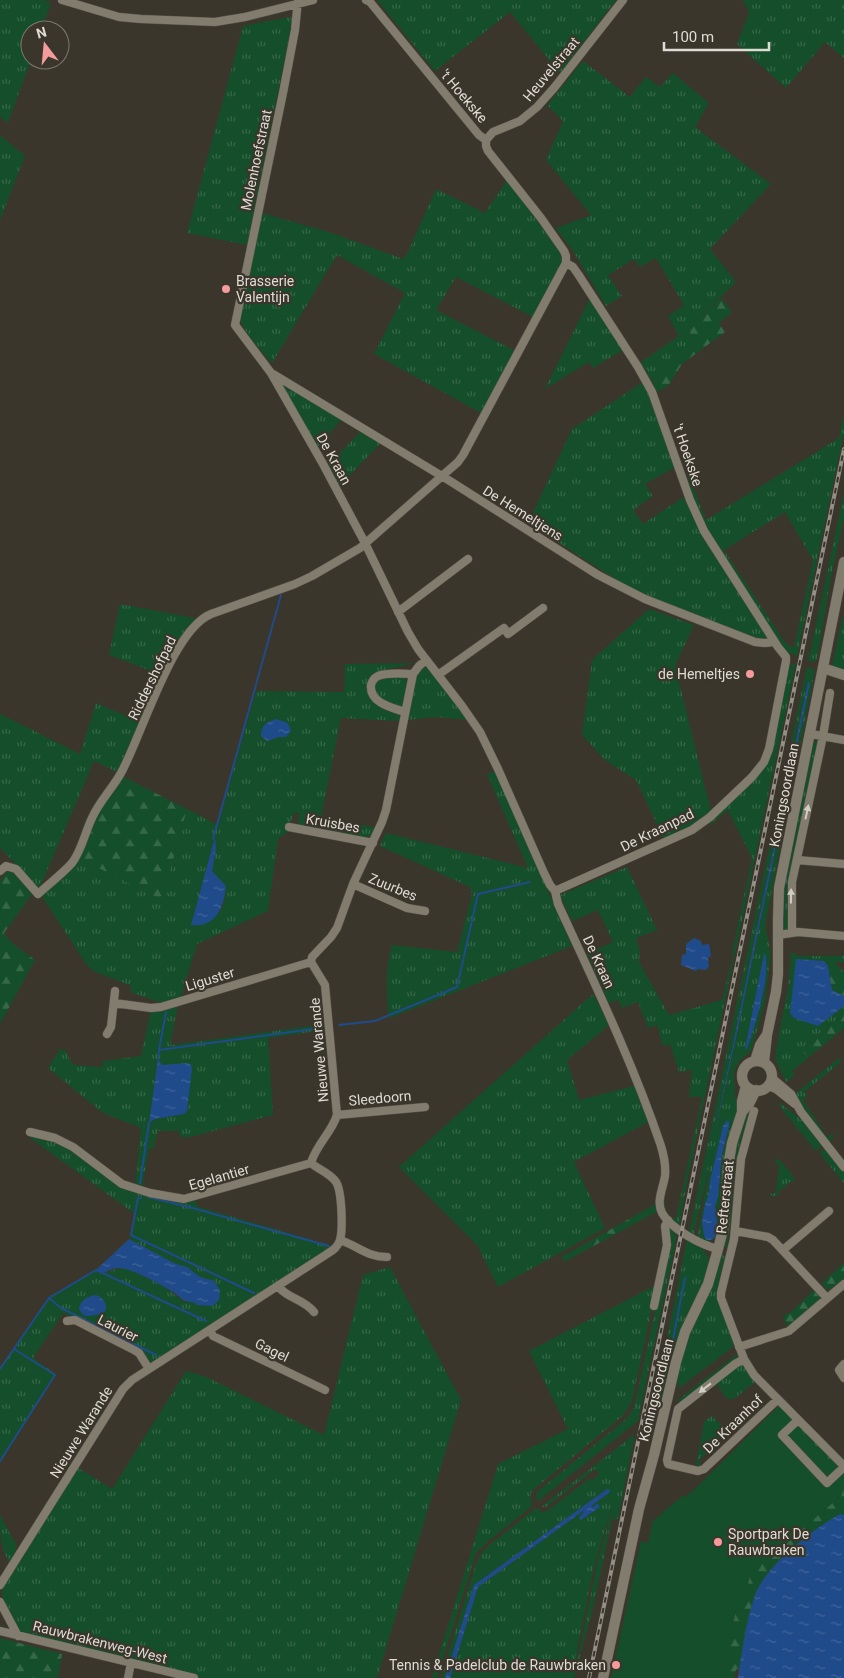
<svg xmlns="http://www.w3.org/2000/svg" width="844" height="1678" font-family="Roboto,sans-serif">
  <style>
    .grass { fill: url(#grass-tufts); fill-rule: evenodd }
    .forest { fill: url(#forest-firs) }
    .garden { fill: #144e2a }
    .water { fill: url(#water-ripples) }
    .lines { fill: none; stroke-linecap: round; stroke-linejoin: round }
    .stream { stroke: #204b8a; stroke-width: 2 }
    .minor-casing { stroke: #575249; stroke-width: 9 }
    .tertiary-casing { stroke: #575249; stroke-width: 11 }
    .minor { stroke: #827c6f; stroke-width: 8 }
    .tertiary { stroke: #827c6f; stroke-width: 10 }
    .rail-casing { stroke: #938f87; stroke-width: 4 }
    .rail { stroke: #3b362b; stroke-width: 2; stroke-dasharray: 5.5; stroke-linecap: butt }
    .oneway { fill: #d1cec6 }
    .poi-dot { fill: #f59b9c; stroke: #3b362b; stroke-width: 2 }
    .labels { text-anchor: middle; dominant-baseline: central; stroke-width: 4.5; stroke-linejoin: round; paint-order: stroke }
    .street-label { font-size: 14px; fill: #dfdcd5; stroke: #3b362b }
    .poi-label { font-size: 14px; fill: #dfdcd5; stroke: #3b362b; text-anchor: start }
  </style>
  <defs>
    <pattern id="grass-tufts" width="24" height="20" patternUnits="userSpaceOnUse" patternTransform="scale(1.25)"><rect width="24" height="20" fill="#144e2a"/><path d="M3 7l-1-3M5 7V3M7 7l1-3M15 17l-1-3M17 17v-4M19 17l1-3" fill="none" stroke="#366748"/></pattern>
    <pattern id="forest-firs" width="22" height="20" patternUnits="userSpaceOnUse" patternTransform="scale(1.25)"><rect width="22" height="20" fill="#144e2a"/><path d="M5 1l3.5 6h-7zM16 11l3.5 6h-7z" fill="#366748"/></pattern>
    <pattern id="water-ripples" width="26" height="14" patternUnits="userSpaceOnUse" patternTransform="scale(1.25)"><rect width="26" height="14" fill="#204b8a"/><path d="M2 4q2-2 4 0t4 0M15 11q2-2 4 0t4 0" fill="none" stroke="#40649a"/></pattern>
  </defs>
  <rect width="100%" height="100%" fill="#3b362b"/>
  <path class="grass" d="M0,0H44L51,3L41,30H30L31,60L8,123L0,117Z
    M377,0H616L560,73L510,12L435,71Z
    M743,0H844V58L825,42L786,88L737,44L749,13Z
    M289,17L292,18L289,37L247,245L187,233L243,26Z
    M583,61L630,97L646,77L660,87L673,73L709,103L695,127L771,184L710,249L736,282L688,329L695,344L652,381L641,362L679,336L668,316L684,305L656,258L640,267L634,259L608,275L622,296L606,306L573,251L556,228L591,215L546,160L563,121L547,105Z
    M0,135L25,156L0,220Z
    M507,180L565,258L535,318L456,277L436,310L517,352L483,414L374,354L405,293L337,255L272,363C263,353 240,329 240,316L262,213L329,232L403,259L408,252L436,189L485,213Z
    M590,298L623,350L593,368L589,362L545,389Z
    M643,382L650,395L677,466L645,484L653,496L633,510L643,524L687,495L702,536L766,633L767,637L762,639H759L658,602L647,596L617,580L528,523L572,429Z
    M284,383L341,420L318,447L286,392Z
    M844,415V432L797,656L786,651L782,647L701,522L685,478L689,476L706,520L839,438ZM785,512L813,560L794,648L788,645L784,641L724,550Z
    M360,432L380,444L339,486L328,466Z
    M844,493V518L831,576L817,659L814,662L806,659H808L811,649Z
    M120,604L195,618V620L178,644L162,675L109,655Z
    M649,609L694,625L675,666L711,811L694,824L664,839L636,780L606,761L582,735L592,660Z
    M844,616V671L833,667L832,666L842,621Z
    M415,663L380,671L368,679C364,705 382,708 401,716L400,721L341,718L321,817L377,828L373,835L365,838L319,827L315,829L298,826L299,813L295,812L289,825V831L278,839L268,911L197,944L181,997L162,1003L130,992L132,986L93,971L86,964L41,895L77,857L163,896L187,809L218,825L256,691L344,692L345,664ZM215,838L216,849L212,871L226,886L224,901L220,912L191,925Z
    M796,663L688,1177L679,1226L668,1216L663,1205L667,1175L658,1130L659,1129C663,1140 668,1151 669,1163C670,1178 655,1214 676,1219L702,1097H689L692,1070L679,1072L670,1044L663,1046L657,1025L648,1028L638,1002L622,1008L618,1000L609,1003L587,954L613,942L598,910L572,921L560,895L627,867L657,930L636,938L640,950L639,962L669,1015L722,1000L733,956L732,953L752,858L728,810L709,826L710,824L708,821L758,774L788,667Z
    M426,666L429,667L469,720L436,717L408,720L417,674L420,669Z
    M807,666L808,668L815,669L765,926L770,949V959L765,1002L751,1051L740,1060L734,1071L735,1098L739,1102C727,1146 727,1192 717,1237L708,1242L697,1239L711,1159L693,1237L689,1233ZM807,683L798,741L737,1033L712,1146ZM723,1126H729L722,1154L718,1197L715,1206L717,1222L715,1236H704L702,1222L705,1204L709,1194L710,1181Z
    M390,677H403L407,681L403,707L401,708C390,703 369,697 376,681Z
    M96,703L140,722L117,772L94,761L41,885L36,889C24,875 13,860 0,848V714L80,754Z
    M818,739L820,740L819,744H817L787,887V921H789V929L786,930L782,929V897L813,744Z
    M497,771L572,946L390,1018L388,1013C387,990 385,968 392,945L457,952L472,894L470,887L380,846L386,833L528,868L487,774Z
    M791,952L799,956H844V962H829L828,966L824,961L809,960L794,987L791,1005L817,1026L844,1006V1014L801,1049L808,1058L792,1071L795,1075L786,1082L776,1061V1050L788,987Z
    M593,994L609,1025L567,1060L579,1100L634,1086L648,1122L574,1162L605,1228L498,1287L477,1245L399,1167Z
    M178,1004L171,1040V1045L325,1024V1030L268,1038L273,1115L190,1137H180L179,1131H158L153,1149H149L142,1189L135,1186L141,1128L103,1113L48,1068L60,1049L66,1051L71,1062L74,1065L102,1067L103,1061L141,1056L151,1010ZM158,1060L162,1065H166L175,1116L155,1119L149,1122Z
    M839,1058L841,1062L804,1092L807,1096L803,1100L827,1137L832,1134L834,1137L828,1143L795,1094Z
    M780,1103L804,1122L822,1146L816,1151L779,1106Z
    M752,1107L749,1122L747,1121C730,1162 736,1203 727,1245L729,1246V1248L723,1247C727,1209 728,1136 752,1107Z
    M29,1137C67,1136 89,1167 119,1185C132,1193 146,1195 160,1197C172,1200 183,1203 195,1201L199,1207L333,1246L328,1250L151,1364L148,1362L137,1349L63,1313L33,1358L56,1374L0,1463V1369L50,1296L96,1270L104,1273L120,1268L130,1270L160,1284L185,1302H193L197,1305L207,1306L214,1281L200,1277L187,1267L176,1264L129,1239L132,1235L135,1214Z
    M824,1149L844,1173V1183L820,1154L822,1150Z
    M776,1159L780,1160L795,1179L793,1182L791,1181L778,1192L779,1194L773,1197L770,1194L776,1193L779,1164L774,1162Z
    M671,1227L675,1231L674,1234H676V1241L638,1421L538,1501L536,1496L537,1492L626,1419L634,1408L669,1247L668,1228Z
    M663,1229L664,1241L654,1292H653L652,1308L632,1401L629,1407L621,1417L532,1491C529,1497 533,1502 531,1507L485,1544L476,1553L437,1678H432L498,1464L568,1429L529,1351L654,1286L662,1250L661,1230Z
    M687,1240C700,1249 710,1249 709,1266L663,1401L653,1408Z
    M721,1255L726,1256V1258H724L719,1280L720,1281L734,1343L733,1347L678,1389L679,1384L674,1380L685,1346Z
    M390,1267L461,1400L377,1678H199L23,1635L19,1631L2,1597V1588L77,1467L112,1489L186,1371L204,1376L324,1435L363,1275Z
    M737,1354L739,1359L679,1407V1399Z
    M743,1365L755,1382L734,1399H727L716,1383L734,1369Z
    M712,1416L729,1433L698,1461L702,1465L700,1467L696,1464L704,1421Z
    M635,1434L618,1519H612L593,1608L574,1678H450L478,1587L583,1511L584,1512L581,1520L600,1507L591,1506L609,1493L607,1489L474,1585L445,1678H441L476,1564L482,1552L487,1547L536,1508L542,1512L547,1511L589,1479H594L599,1474L595,1469L546,1507H541ZM615,1500L598,1560L580,1648L572,1675L593,1572L602,1539Z
    M0,1515L17,1546L15,1549L17,1553L10,1563C0,1549 0,1533 0,1515Z"/>
  <path class="forest" d="M721,298L732,312L719,323L725,332L682,364L668,386L657,392L652,381L695,344L688,329Z
    M122,776L187,809L162,900L77,857L108,793Z
    M10,871L20,878L32,894L4,933L12,943L35,960L0,1024V881L6,873Z
    M829,962H834L844,972V996L832,990L828,968Z
    M844,1014V1028L808,1058L801,1049Z
    M656,1204L658,1211L564,1262L561,1257Z
    M844,1263V1278L830,1289H826L822,1283Z
    M814,1290L823,1301L800,1320L787,1326L783,1316L791,1312Z
    M779,1406L844,1470V1515L840,1514C812,1529 766,1565 755,1595C747,1619 744,1646 739,1670L736,1669L734,1678H719L695,1489Z
    M0,1638L62,1654L58,1678H0Z"/>
  <path class="garden" d="M779,1406L844,1476V1486L838,1491L842,1495L752,1572L750,1574L746,1596L739,1595L722,1678H611L641,1541L648,1543L653,1521L682,1496L685,1497L695,1489Z"/>
  <path class="water" d="M808,682L810,683L737,1033L712,1146Z
    M276,719L288,723L291,731L286,737H279L267,741L261,736C261,725 267,722 276,719Z
    M215,837L216,849L212,871L226,886C224,907 216,928 191,925Z
    M694,938L701,941L702,945L709,944L711,955L708,959L709,966L706,970L698,969L696,971L681,965L682,955L686,954V944Z
    M765,953C771,978 755,1024 747,1049L745,1048L747,1039L764,954Z
    M796,959L824,961L828,966L832,990L844,996V1006L818,1026L794,1018L790,1013Z
    M158,1059L162,1065L188,1063L191,1065L192,1069L187,1111L184,1114L155,1119L149,1123Z
    M727,1120L729,1121V1126L722,1154L718,1197L715,1206L717,1222L715,1237L711,1240H707L704,1236L702,1222L705,1204L709,1194L710,1181L723,1126Z
    M129,1239L176,1264L187,1267L200,1277L214,1281L220,1290L219,1300L212,1306L197,1305L193,1302C182,1302 182,1298 173,1292C162,1285 131,1268 119,1268C114,1268 109,1270 104,1273L96,1270Z
    M95,1295C102,1295 111,1308 103,1313C101,1315 97,1314 95,1315C90,1316 88,1317 83,1315L79,1309C80,1300 87,1297 95,1295Z
    M607,1489L610,1490L609,1493L591,1506L593,1507L598,1503L600,1507L581,1520L579,1517L584,1512L583,1511L478,1587L450,1678H445L474,1585Z
    M840,1514L844,1515V1678H738C742,1651 746,1621 755,1595C766,1565 813,1529 840,1514Z"/>
  <g class="lines">
    <path class="stream" d="M213,839L281,595
      M339,1025L375,1021L457,987L478,894L530,882
      M159,1050L166,1012
      M158,1059L159,1050L320,1028
      M140,1183L149,1123
      M148,1197L189,1207L329,1246
      M141,1198H138L131,1235L254,1293
      M673,1339L685,1278
      M156,1355L61,1308L49,1298L96,1270L206,1321
      M0,1369L49,1298
      M0,1461L55,1375L14,1349"/>
    <g class="minor-casing">
      <path id="minor" d="M62,0L119,17L141,19L215,22L245,17L313,0
        M298,0L295,30L283,93L235,325L271,373L323,464L365,543L408,632L418,649L462,706L480,732L498,769L544,873L550,885L555,891L558,904C595,984 633,1063 661,1146C664,1156 666,1166 665,1176C663,1189 656,1201 662,1213C671,1229 701,1245 718,1249
        M486,140L493,132L520,121L537,107L554,88L623,0
        M273,374L450,481L598,575L645,599L755,642L765,643L774,642
        M398,612L468,559
        M438,675L504,628L508,634L543,608
        M405,712C393,708 369,703 371,685C372,681 374,678 378,676C388,672 403,674 413,674
        M811,734L844,740
        M289,827L373,843
        M797,860L844,864
        M0,871L6,866L16,869L38,894C49,884 62,874 72,863C82,850 85,832 92,818C99,802 112,789 121,773C142,735 172,630 211,614L295,584L312,576L360,548L458,462L463,455L566,263V256L564,251L541,218L488,151L486,146V140L479,135L370,2L366,0
        M353,884L407,908L425,911
        M555,891L692,830L710,817L752,777L764,762L769,749L786,661V657L778,647L704,531L690,500L652,392L638,367L578,274L573,267L566,263
        M792,933V882L823,736L830,693
        M778,935L798,932L844,936
        M114,1003L151,1008L161,1007L311,962
        M107,1034L111,1027L115,991
        M772,1078L791,1094L801,1112L844,1167
        M768,1086L776,1089L795,1104
        M754,1111L741,1159L734,1239L721,1293V1298L744,1359L754,1375L844,1466
        M337,1115L425,1107
        M30,1132L55,1138L73,1147L122,1184L150,1193L184,1199L311,1163
        M735,1231L768,1237L773,1240L827,1298
        M340,1240C358,1246 367,1257 387,1257
        M783,1250L829,1211
        M278,1286C286,1298 304,1299 314,1312
        M654,1306L667,1245L665,1226L668,1220
        M67,1321L75,1320L134,1350L139,1353L149,1369
        M210,1330L213,1336L325,1390
        M739,1347L789,1331L844,1284
        M744,1359L735,1364L678,1409L667,1460L668,1464L698,1471L704,1469L777,1400
        M844,1364L839,1370L844,1378
        M798,1420L782,1435L827,1483L844,1467
        M0,1585L123,1389L132,1380L327,1254C333,1250 338,1247 340,1240C343,1229 342,1191 336,1182C330,1173 319,1170 311,1163C316,1145 332,1132 337,1115L325,985L311,962L312,957L331,937L337,928L353,884L382,822L386,810L413,674L419,666L426,660
        M0,1602L18,1636
        M0,1631L194,1678
        M128,1678L131,1663"/>
    </g>
    <g class="tertiary-casing">
      <path id="tertiary" d="M823,668L844,675
        M755,1061L760,1045L766,1036
        M742 1076a15 15 0 1 1 30 0a15 15 0 1 1-30 0Z
        M764,1062L767,1035L776,992L778,974V920L779,888L844,562
        M742,1112L749,1104L756,1090
        M603,1678L639,1509L654,1455L676,1362L685,1332L708,1284L718,1249L724,1226L728,1167L732,1143L742,1112V1101L746,1086"/>
    </g>
    <use href="#minor" class="minor"/>
    <use href="#tertiary" class="tertiary"/>
    <g class="rail-casing">
      <path id="rail" d="M589,1678L844,449"/>
    </g>
    <use href="#rail" class="rail"/>
  </g>
  <defs><path id="oneway-solid" d="M-6-.8H1V-3.2L6.5 0L1 3.2V.8H-6Z" transform="scale(1.25)"/></defs>
  <g class="oneway">
    <use href="#oneway-solid" transform="translate(807 812) rotate(-78)"/>
    <use href="#oneway-solid" transform="translate(791 896) rotate(-89)"/>
    <use href="#oneway-solid" transform="translate(705 1388) rotate(142)"/>
  </g>
  <g class="poi-dot">
    <circle cx="226" cy="289" r="5"/>
    <circle cx="750" cy="674" r="5"/>
    <circle cx="718" cy="1542" r="5"/>
    <circle cx="616" cy="1665" r="5"/>
  </g>
  <g class="labels">
    <g class="street-label">
      <text transform="translate(551 69) rotate(-50)">Heuvelstraat</text>
      <text transform="translate(464 96) rotate(50)">'t Hoekske</text>
      <text transform="translate(256 160) rotate(-78)">Molenhoefstraat</text>
      <text transform="translate(688 455) rotate(71)">'t Hoekske</text>
      <text transform="translate(334 459) rotate(61)">De Kraan</text>
      <text transform="translate(523 513) rotate(32)">De Hemeltjens</text>
      <text transform="translate(152 678) rotate(-64)">Riddershofpad</text>
      <text transform="translate(784 795) rotate(-79)">Koningsoordlaan</text>
      <text transform="translate(333 823) rotate(10)">Kruisbes</text>
      <text transform="translate(657 830) rotate(-26)">De Kraanpad</text>
      <text transform="translate(393 887) rotate(22)">Zuurbes</text>
      <text transform="translate(599 962) rotate(65)">De Kraan</text>
      <text transform="translate(210 979) rotate(-17)">Liguster</text>
      <text transform="translate(319 1050) rotate(-95)">Nieuwe Warande</text>
      <text transform="translate(380 1098) rotate(-5)">Sleedoorn</text>
      <text transform="translate(219 1177) rotate(-16)">Egelantier</text>
      <text transform="translate(725 1197) rotate(-84)">Refterstraat</text>
      <text transform="translate(118 1328) rotate(27)">Laurier</text>
      <text transform="translate(272 1350) rotate(26)">Gagel</text>
      <text transform="translate(656 1390) rotate(-76)">Koningsoordlaan</text>
      <text transform="translate(733 1424) rotate(-44)">De Kraanhof</text>
      <text transform="translate(81 1432) rotate(-58)">Nieuwe Warande</text>
      <text transform="translate(100 1642) rotate(14)">Rauwbrakenweg-West</text>
    </g>
    <g class="poi-label">
      <text x="236" y="281">Brasserie<tspan x="236" dy="16">Valentijn</tspan></text>
      <text x="740" y="674" text-anchor="end">de Hemeltjes</text>
      <text x="728" y="1534">Sportpark De<tspan x="728" dy="16">Rauwbraken</tspan></text>
      <text x="606" y="1665" text-anchor="end">Tennis &amp; Padelclub de Rauwbraken</text>
    </g>
  </g>
  <g transform="translate(45 45) rotate(344)"><circle r="24" fill="#3b362b" stroke="#7d786f"/>
  <path d="M0-4L9 19L0 12L-9 19Z" fill="#f59b9c"/>
  <text y="-8" font-size="14" font-weight="bold" text-anchor="middle" fill="#dfdcd5">N</text>
  </g>
  <path d="M664 42v8h105v-8" fill="none" stroke="#dfdcd5" stroke-width="2.5"/>
  <text x="672" y="42" font-size="15" fill="#dfdcd5" stroke="#3b362b" stroke-width="4" paint-order="stroke">100 m</text>
</svg>
